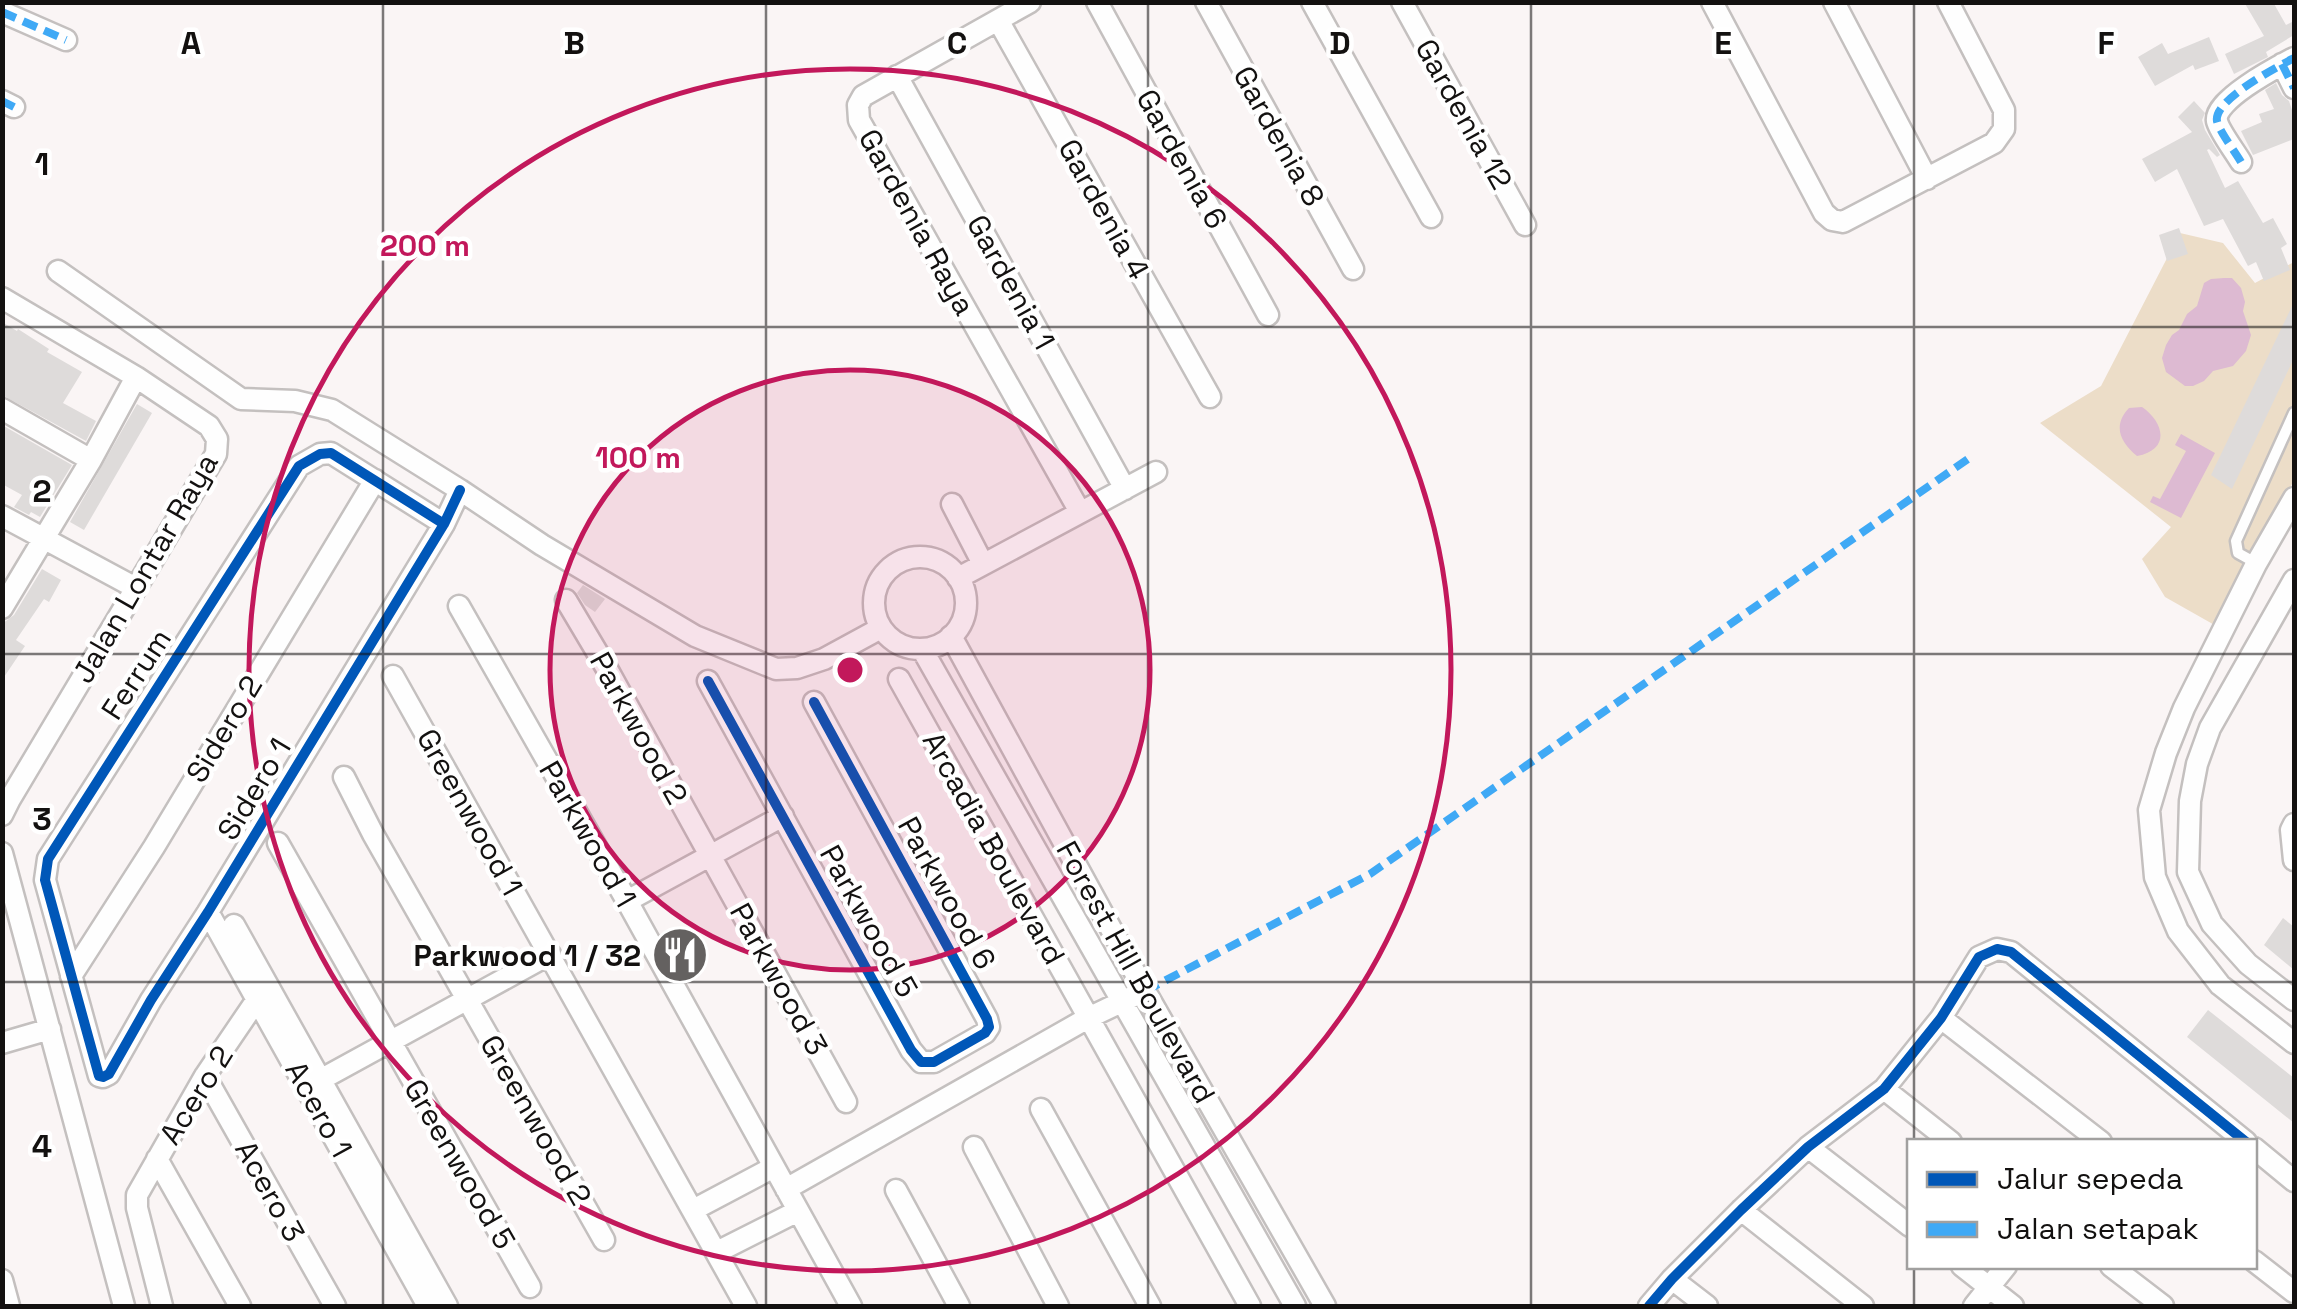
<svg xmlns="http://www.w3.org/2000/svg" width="2297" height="1309" font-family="'Space Grotesk',sans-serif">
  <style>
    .green { fill: #ecddc8 }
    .water { fill: #ddbad2 }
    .building { fill: #dedbda }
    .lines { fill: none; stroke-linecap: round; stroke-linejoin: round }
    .lane-casing { stroke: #c4c0bf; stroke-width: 15 }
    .street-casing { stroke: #c4c0bf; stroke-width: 25 }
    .lane { stroke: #fefefe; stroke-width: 10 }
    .street { stroke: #fefefe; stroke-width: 20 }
    .quiet { stroke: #3fa9f5; stroke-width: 8; stroke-dasharray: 15 8; stroke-linecap: butt }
    .cycleway-casing { stroke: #fff; stroke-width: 16 }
    .cycleway { stroke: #0057b8; stroke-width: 10 }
    .grid { fill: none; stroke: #131110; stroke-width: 2.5; stroke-opacity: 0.55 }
    .ring { fill: none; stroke: #c2185b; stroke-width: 5 }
    .labels { text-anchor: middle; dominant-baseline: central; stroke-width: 9; stroke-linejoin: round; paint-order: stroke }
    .street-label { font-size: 30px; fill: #131110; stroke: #fff }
    .poi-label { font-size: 30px; font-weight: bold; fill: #131110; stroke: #fff; text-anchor: end }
    .grid-label { font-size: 32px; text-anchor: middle; font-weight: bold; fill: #131110; stroke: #fff; stroke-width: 9; stroke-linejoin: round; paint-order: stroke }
    .centre { fill: #c2185b; stroke: #fff; stroke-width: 5 }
    .ring-label { font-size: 30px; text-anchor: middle; font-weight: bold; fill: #c2185b; stroke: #fff; stroke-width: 9; stroke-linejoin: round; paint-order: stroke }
  </style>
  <rect width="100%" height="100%" fill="#faf5f5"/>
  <path class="green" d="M2180,233L2223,243L2255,283L2294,262V480L2218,627L2165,597L2142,559L2171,527L2040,423L2101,386Z"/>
  <path class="water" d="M2224,278H2232L2241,288L2245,302L2243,311L2251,335L2246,351L2233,366L2213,371L2204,381L2193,386H2185L2166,372L2162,358L2166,345L2172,335L2179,330L2187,314L2197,306L2204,283L2211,279Z
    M2142,407C2165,423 2170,450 2137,456C2119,441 2113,425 2129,408Z
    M2181,434L2215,453L2181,518L2150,502L2153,496L2160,499L2186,451L2175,445Z"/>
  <path class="building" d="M2244,2H2273L2286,25L2294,21V35L2266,52L2268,57L2234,74L2225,54L2264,36Z
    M2209,37L2219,61L2195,70L2193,65L2155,86L2138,57L2162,43L2168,54Z
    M2276,83L2282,95L2289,101L2294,116V139L2253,155L2241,131L2262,122L2259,114L2274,109L2265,90Z
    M2194,101L2205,113L2202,120L2205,130L2220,155L2217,157L2209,149L2207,150L2225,188L2238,181L2263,223L2273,218L2287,244L2281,248L2290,270L2264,281L2256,262L2248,266L2223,219L2204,226L2177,169L2155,182L2142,159L2192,132L2178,117Z
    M2179,228L2188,254L2167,261L2159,235Z
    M2294,302V358L2232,489L2211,475Z
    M2,322L17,331L18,329L49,349L47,352L82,372L63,403L96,421L86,441L2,395Z
    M137,404L152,413L84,530L70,522Z
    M2,425L72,465L40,517L31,512L29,515L14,507L22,495L2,484Z
    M42,569L61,580L49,602L44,599L16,640L25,646L2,680V624L14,615Z
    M583,585L605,599L595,612L585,605L577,593Z
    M2283,918L2294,927V970L2264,945Z
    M2208,1010L2294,1078V1123L2187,1037Z"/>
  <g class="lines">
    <g class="lane-casing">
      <path id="lane" d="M2256,563L2238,553L2236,541L2294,413"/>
    </g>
    <g class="street-casing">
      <path id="street" d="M1030,2L863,96L858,105L859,120L1080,512
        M1097,2L1268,315
        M1206,2L1353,269
        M1312,2L1431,217
        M1402,2L1525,225
        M1712,2L1824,213L1832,220L1843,222L1994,143L2004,129V110L1948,2
        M1834,2L1927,179
        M2,12L66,40
        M998,20L1210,397
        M2282,64L2294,88
        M897,76L1125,489
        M2,101L14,107
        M2241,162C2236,153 2219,131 2217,121C2213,100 2279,66 2294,58
        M58,271L241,399L295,401L332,410L460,490L542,545L695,636L776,669L797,668L824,659L881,628
        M2,298L136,377L209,426L217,439L216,454L10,799L2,815
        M2,409L91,460
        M2294,498L2256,564L2184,708L2166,753L2149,810L2155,877L2178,931L2220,985L2294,1043
        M952,504L983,564
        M2,516L136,588
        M444,524L331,453L320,454L299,466L48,859L45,880L99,1076L103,1077L109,1074L151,1000L208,912L444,524L460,490
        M874 603a46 46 0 1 1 92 0a46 46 0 1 1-92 0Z
        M958,578L1156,472
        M2294,580L2210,728L2197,764L2190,801L2188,872L2212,924L2248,964L2294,1000
        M566,600L610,674L846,1102
        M459,606L627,901L851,1306
        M2,608L91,460L136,377
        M951,636L1145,991L1325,1306
        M922,649L1295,1306
        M393,676L746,1306
        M899,679L1250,1306
        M708,681L911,1050L921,1062H934L985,1033L989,1027L987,1019L814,702
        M344,777L373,834L604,1240
        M2294,824L2291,830L2294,860
        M278,843L530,1287
        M2,853L124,1306
        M627,901L783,816
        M208,912L428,1306
        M234,925L447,1306
        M71,976L154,847L375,480
        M1941,1018L2101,1142
        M2,1043L50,1029
        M205,1076L335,1306
        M320,1080L550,954
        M1884,1089L1951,1142
        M1041,1109L1150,1306
        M974,1147L1058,1306
        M1808,1147L1910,1226
        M2254,1148L2294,1181
        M157,1159L240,1306
        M786,1189L1088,1018L1134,996
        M896,1190L959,1306
        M693,1210L774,1167
        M1741,1210L1863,1306
        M717,1252L798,1211
        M2254,1261L2294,1292
        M1962,1266L2013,1306
        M2111,1266L2163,1306
        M1672,1279L1707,1306
        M2,1280L9,1306
        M162,1306L137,1208V1195L205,1076L258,998
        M1649,1306L1672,1279L1741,1210L1808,1147L1884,1089L1941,1018L1979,957L1997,949L2011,952L2246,1142
        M1974,1306L2006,1266"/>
    </g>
    <use href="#lane" class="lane"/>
    <use href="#street" class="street"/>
    <path class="quiet" d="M2,12L66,40
      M2282,64L2294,88
      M2,101L14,107
      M2241,162C2236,153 2219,131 2217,121C2213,100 2279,66 2294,58
      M1145,991L1370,874L1968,459"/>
    <g class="cycleway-casing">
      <path id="cycleway" d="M444,524L331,453L320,454L299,466L48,859L45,880L99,1076L103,1077L109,1074L151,1000L208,912L444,524L460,490
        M708,681L911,1050L921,1062H934L985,1033L989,1027L987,1019L814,702
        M1649,1306L1672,1279L1741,1210L1808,1147L1884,1089L1941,1018L1979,957L1997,949L2011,952L2246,1142"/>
    </g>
    <use href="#cycleway" class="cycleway"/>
  </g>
  <path class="grid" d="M383,2V1306M766,2V1306M1148,2V1306M1531,2V1306M1914,2V1142M2,327H2294M2,654H2294M2,982H2294M1914,1266V1306"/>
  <circle cx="850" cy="670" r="300" fill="#c2185b" fill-opacity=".12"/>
  <g class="ring">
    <circle cx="850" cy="670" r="300"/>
    <circle cx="850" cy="670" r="601"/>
  </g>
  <defs>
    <g id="restaurant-disc" transform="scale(2.875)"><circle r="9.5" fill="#646160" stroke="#fff"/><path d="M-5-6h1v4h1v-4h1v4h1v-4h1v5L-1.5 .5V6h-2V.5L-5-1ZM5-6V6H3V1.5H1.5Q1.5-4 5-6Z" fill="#fff"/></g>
  </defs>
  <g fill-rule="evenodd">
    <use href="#restaurant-disc" x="680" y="955"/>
  </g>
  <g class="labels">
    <g class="street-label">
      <text transform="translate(1464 114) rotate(61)">Gardenia 12</text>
      <text transform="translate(1279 136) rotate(61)">Gardenia 8</text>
      <text transform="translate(1182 159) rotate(61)">Gardenia 6</text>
      <text transform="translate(1104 209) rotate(61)">Gardenia 4</text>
      <text transform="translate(917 222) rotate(61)">Gardenia Raya</text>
      <text transform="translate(1011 282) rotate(61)">Gardenia 1</text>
      <text transform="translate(145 568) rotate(-60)">Jalan Lontar Raya</text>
      <text transform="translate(136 674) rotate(-57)">Ferrum</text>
      <text transform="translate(639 728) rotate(61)">Parkwood 2</text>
      <text transform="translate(224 729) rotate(-59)">Sidero 2</text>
      <text transform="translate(254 789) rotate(-59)">Sidero 1</text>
      <text transform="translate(470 812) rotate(61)">Greenwood 1</text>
      <text transform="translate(588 834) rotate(60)">Parkwood 1</text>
      <text transform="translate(994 848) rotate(61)">Arcadia Boulevard</text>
      <text transform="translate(947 893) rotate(61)">Parkwood 6</text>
      <text transform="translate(869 921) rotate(61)">Parkwood 5</text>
      <text transform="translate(1136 972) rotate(61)">Forest Hill Boulevard</text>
      <text transform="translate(779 979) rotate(61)">Parkwood 3</text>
      <text transform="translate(196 1095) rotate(-58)">Acero 2</text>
      <text transform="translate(319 1109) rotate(61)">Acero 1</text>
      <text transform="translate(536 1120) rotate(60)">Greenwood 2</text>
      <text transform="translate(460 1164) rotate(60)">Greenwood 5</text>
      <text transform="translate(270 1191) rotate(61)">Acero 3</text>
    </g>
    <g class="poi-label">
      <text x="641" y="955">Parkwood 1 / 32</text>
    </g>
  </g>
  <g class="grid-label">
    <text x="191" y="54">A</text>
    <text x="574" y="54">B</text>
    <text x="957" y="54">C</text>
    <text x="1340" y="54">D</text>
    <text x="1723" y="54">E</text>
    <text x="2106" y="54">F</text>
    <text x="42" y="175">1</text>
    <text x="42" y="502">2</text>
    <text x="42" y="830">3</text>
    <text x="42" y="1157">4</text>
  </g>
  <circle cx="850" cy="670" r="15" class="centre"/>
  <g class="ring-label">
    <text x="425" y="256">200 m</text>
    <text x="638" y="468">100 m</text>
  </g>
  <rect width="2297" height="1309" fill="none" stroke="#131110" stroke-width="10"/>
  <rect x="1907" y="1139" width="350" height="130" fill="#ffffff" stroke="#a1a09f" stroke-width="2.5"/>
  <rect x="1927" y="1172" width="50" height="15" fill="#0057b8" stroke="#a1a09f" stroke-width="2.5"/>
  <text x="1997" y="1189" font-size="30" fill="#131110">Jalur sepeda</text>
  <rect x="1927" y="1222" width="50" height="15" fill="#3fa9f5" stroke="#a1a09f" stroke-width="2.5"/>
  <text x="1997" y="1239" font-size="30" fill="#131110">Jalan setapak</text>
</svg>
